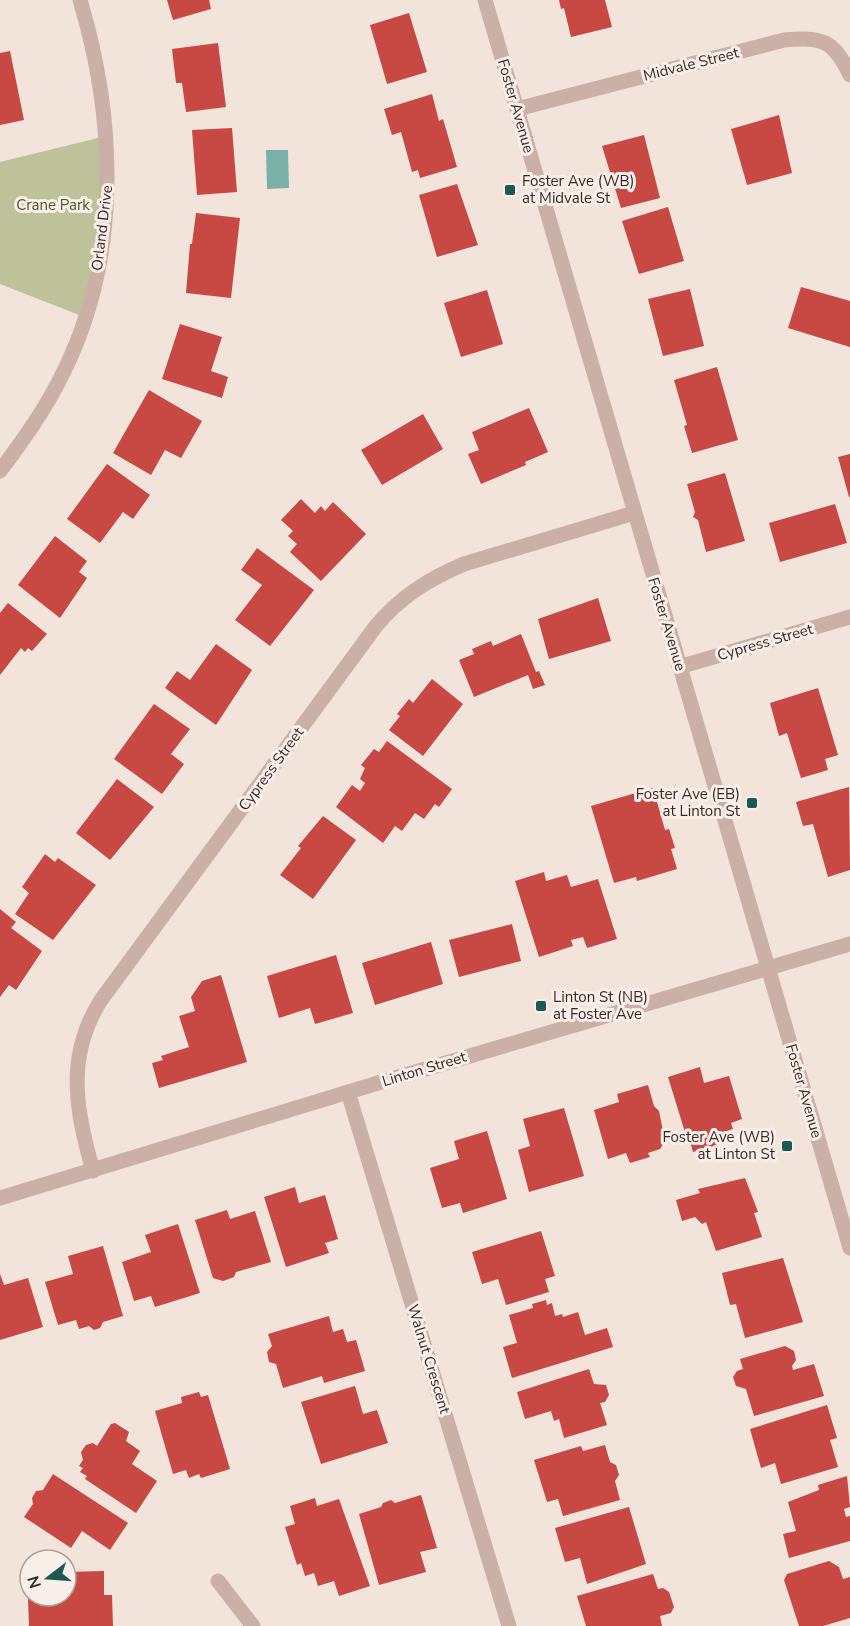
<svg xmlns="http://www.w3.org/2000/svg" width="850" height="1626" font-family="'Nunito Sans',sans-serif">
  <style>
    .green { fill: #bdc29b }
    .water { fill: #7ab0a7 }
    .building { fill: #c84844 }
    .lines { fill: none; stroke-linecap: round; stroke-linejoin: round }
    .minor { stroke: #cbb0a7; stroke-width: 15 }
    .tertiary { stroke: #cbb0a7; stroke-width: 15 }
    .poi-dot { fill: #1c5950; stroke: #faeee8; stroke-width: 2 }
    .labels { text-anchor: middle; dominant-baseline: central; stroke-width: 6; stroke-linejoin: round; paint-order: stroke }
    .street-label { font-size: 15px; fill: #372928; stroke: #faeee8 }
    .poi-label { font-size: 15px; fill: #372928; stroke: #faeee8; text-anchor: start }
    .park-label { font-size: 15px; fill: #4f562b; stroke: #faeee8 }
  </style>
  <rect width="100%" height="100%" fill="#f2e3db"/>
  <path class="green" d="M106,136L108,175L84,317L0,284V162Z"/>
  <path class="water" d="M266,150H288L289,188L267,189Z"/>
  <path class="building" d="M167,0H209L211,9L173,20Z
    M559,0H605L612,27L571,37L564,8L561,9Z
    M409,13L427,72L387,84L370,25Z
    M218,43L226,107L186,112L182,83H176L172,49Z
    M10,51L24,120L0,125V53Z
    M432,94L439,121L443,119L457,167L420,178L418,170L412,172L401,132L392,135L384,109Z
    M779,115L792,173L747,185L731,129Z
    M232,128L237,192L197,195L192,130Z
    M644,135L660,198L621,208L602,146Z
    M457,184L478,245L437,257L419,195Z
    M668,207L684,261L639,274L622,221Z
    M196,213L240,218L231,298L186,293L190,244H192Z
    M801,287L850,301V347L788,328Z
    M690,289L704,346L663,356L648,299Z
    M487,290L503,344L461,357L444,303Z
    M180,324L222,337L211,371L228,377L222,398L162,379Z
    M717,367L738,440L692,453L684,426L687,425L674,380Z
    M149,390L202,421L181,458L165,450L151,475L113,453Z
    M529,408L548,452L525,462L526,465L481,484L468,454L479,450L472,432Z
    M423,414L443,449L382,485L361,450Z
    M850,454V497H849L838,457Z
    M107,464L150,495L133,519L123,512L100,543L67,519Z
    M725,473L745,541L706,552L698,520L693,517L695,512L687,484Z
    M301,499L315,513L321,506L325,511L333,502L366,534L321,581L290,552L297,544L288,536L293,531L281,520Z
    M835,504L847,543L780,562L769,523Z
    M55,536L87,561L79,572L87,578L60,618L18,585Z
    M257,548L314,590L270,646L235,620L262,585L241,570Z
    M598,598L611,641L549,659L538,619Z
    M8,603L47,634L32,651L28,648L25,652L21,648L0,675V613Z
    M521,634L536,672L539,671L545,685L533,689L528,675L474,697L459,660L474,654L472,649L491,641L493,646Z
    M216,644L252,670L216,725L165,688L177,671L190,680Z
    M432,679L463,704L423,756L389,730L400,716L397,714L409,699L413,703Z
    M818,688L838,755L825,759L828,770L801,778L787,733L779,736L770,703Z
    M154,704L190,729L171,754L184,764L162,794L114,759Z
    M387,741L452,789L439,807L435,804L424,819L415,813L402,831L395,826L383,843L336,807L352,785L360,791L365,783L360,779L365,768L361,765L374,749L379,752Z
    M117,779L154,807L110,860L76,833Z
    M849,787L850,870L828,877L813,824L803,826L796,802Z
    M653,788L665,830L669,829L675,848L671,849L677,869L637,881L636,877L614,883L591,806Z
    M323,816L356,840L313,899L280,875L301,848L298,846Z
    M45,854L55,862L58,858L96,885L53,940L15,914L29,893L22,887Z
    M544,872L546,881L567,875L571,887L598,879L617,939L587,948L583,937L571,940L573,946L539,957L515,881Z
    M0,909L16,922L11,928L42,951L16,990L9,985L0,997Z
    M512,924L521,961L459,977L449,940Z
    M431,942L443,984L375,1005L362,963Z
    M336,955L353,1013L315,1024L310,1008L279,1018L267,976Z
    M221,975L247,1062L159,1088L152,1063L163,1060L161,1056L189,1047L179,1016L195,1011L191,997L202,981Z
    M700,1067L704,1083L729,1076L742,1119L731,1123L733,1129L714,1135L717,1145L693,1152L690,1141L688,1142L668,1077Z
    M648,1085L654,1106L659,1111L665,1141L660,1149L648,1153L650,1157L630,1163L626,1153L608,1159L594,1110L619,1102L617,1094Z
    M564,1108L584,1176L529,1192L518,1150L530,1146L523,1119Z
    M487,1131L507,1199L463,1213L460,1203L442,1208L430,1168L459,1159L454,1141Z
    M745,1178L758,1212L754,1213L762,1237L716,1251L706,1222L702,1224L695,1217L682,1221L676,1200L700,1193L698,1189Z
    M295,1187L299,1203L325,1195L338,1239L325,1243L329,1253L286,1267L264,1197Z
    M227,1210L230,1219L255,1211L271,1262L236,1272L234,1277L223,1281L213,1278L195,1220Z
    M178,1224L200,1293L155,1307L151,1296L134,1301L122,1262L151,1252L145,1235Z
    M541,1231L555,1276L545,1279L549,1292L506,1305L498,1279L482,1284L472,1252Z
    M103,1246L123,1316L103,1322L100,1328L94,1330L89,1326L79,1329L76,1320L58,1325L45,1282L73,1274L68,1256Z
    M783,1258L803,1322L745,1338L736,1304L730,1305L722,1273Z
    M0,1274L4,1285L28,1278L43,1327L0,1340Z
    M546,1300L547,1305L552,1303L555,1316L562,1314L563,1317L578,1312L585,1335L607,1328L613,1347L512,1378L503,1347L517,1343L509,1315L533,1308L532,1304Z
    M329,1316L333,1332L343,1329L347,1342L356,1340L365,1371L324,1383L322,1376L283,1388L276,1364L269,1362L267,1352L272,1346L268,1334Z
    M785,1346L794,1351L796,1360L792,1366L793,1370L814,1364L824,1396L754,1416L746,1389L736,1386L733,1377L737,1371L743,1369L740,1359Z
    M589,1369L594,1384L606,1385L609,1395L605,1402L600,1403L607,1425L564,1438L559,1419L554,1421L551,1411L525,1419L517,1392Z
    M355,1386L363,1414L377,1410L388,1443L321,1464L301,1402Z
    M199,1392L201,1397L208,1395L230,1469L201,1478L199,1474L189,1478L186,1470L173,1474L155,1411L182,1403L181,1397Z
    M827,1405L837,1438L830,1440L838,1467L781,1484L775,1463L761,1468L750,1429Z
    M115,1423L129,1432L126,1441L140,1451L132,1464L157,1481L136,1513L85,1479L87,1476L80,1472L83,1468L79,1466L83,1460L81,1452L86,1445L93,1443L97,1446L111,1424Z
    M605,1445L610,1462L616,1465L619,1475L615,1481L620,1500L563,1516L558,1499L547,1502L534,1460L581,1446L583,1451Z
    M53,1474L128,1523L110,1550L82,1531L71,1548L24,1517L33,1504L32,1498L36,1491L43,1490Z
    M847,1476L850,1507L844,1509L846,1517L850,1516V1541L789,1558L783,1534L796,1531L788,1502L819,1490L818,1485Z
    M421,1495L437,1548L420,1552L426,1572L379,1585L359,1514L381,1507L383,1503L391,1500L395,1503Z
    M315,1498L317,1506L339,1499L370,1586L339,1596L334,1581L318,1586L314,1573L305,1576L301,1563L297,1565L285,1527L295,1524L290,1506Z
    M629,1507L646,1564L587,1584L580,1558L565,1562L555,1528Z
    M829,1561L839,1567L843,1579L850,1577V1618L823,1626H799L784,1580L787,1574Z
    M104,1571V1595H112L113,1626H29L27,1573H30V1596H66V1572Z
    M653,1574L658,1589L663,1588L669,1592L674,1607L671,1613L660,1616L662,1626H586L577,1596Z"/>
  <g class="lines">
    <path class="minor" d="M517,109L784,40C822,37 833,39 850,75
      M0,471C24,439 47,407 64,371C121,256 116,120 80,0
      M679,667L850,617
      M348,1092L509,1626
      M93,1171C76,1110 65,1057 101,1000L376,626C401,596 429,579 464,564L634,513
      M218,1581L253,1626"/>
    <path class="tertiary" d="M485,0L850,1248
      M0,1198L378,1083L850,944"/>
  </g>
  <g class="poi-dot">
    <rect x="504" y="184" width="12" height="12" rx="3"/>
    <rect x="746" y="797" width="12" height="12" rx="3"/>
    <rect x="535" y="1000" width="12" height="12" rx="3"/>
    <rect x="781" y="1140" width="12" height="12" rx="3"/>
  </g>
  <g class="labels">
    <g class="street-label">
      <text transform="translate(691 64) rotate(-14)">Midvale Street</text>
      <text transform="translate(516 106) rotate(74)">Foster Avenue</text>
      <text transform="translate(102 228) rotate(-83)">Orland Drive</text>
      <text transform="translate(667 624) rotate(73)">Foster Avenue</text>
      <text transform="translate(765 642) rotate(-16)">Cypress Street</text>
      <text transform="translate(271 769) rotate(-54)">Cypress Street</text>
      <text transform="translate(424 1069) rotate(-17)">Linton Street</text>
      <text transform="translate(804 1091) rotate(74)">Foster Avenue</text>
      <text transform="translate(429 1359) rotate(73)">Walnut Crescent</text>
    </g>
    <g class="poi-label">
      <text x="522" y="181">Foster Ave (WB)<tspan x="522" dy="17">at Midvale St</tspan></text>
      <text x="740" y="794" text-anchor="end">Foster Ave (EB)<tspan x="740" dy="17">at Linton St</tspan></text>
      <text x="553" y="997">Linton St (NB)<tspan x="553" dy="17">at Foster Ave</tspan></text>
      <text x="775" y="1137" text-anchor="end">Foster Ave (WB)<tspan x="775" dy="17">at Linton St</tspan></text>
    </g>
    <g class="park-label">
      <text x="53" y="205">Crane Park</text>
    </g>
  </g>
  <g transform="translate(48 1578) rotate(253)"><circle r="28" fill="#faeee8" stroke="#ac9f9b" stroke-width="1.5"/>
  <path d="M0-4.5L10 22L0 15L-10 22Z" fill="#1c5950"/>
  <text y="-9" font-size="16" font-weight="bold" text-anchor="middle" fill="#372928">N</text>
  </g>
</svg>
